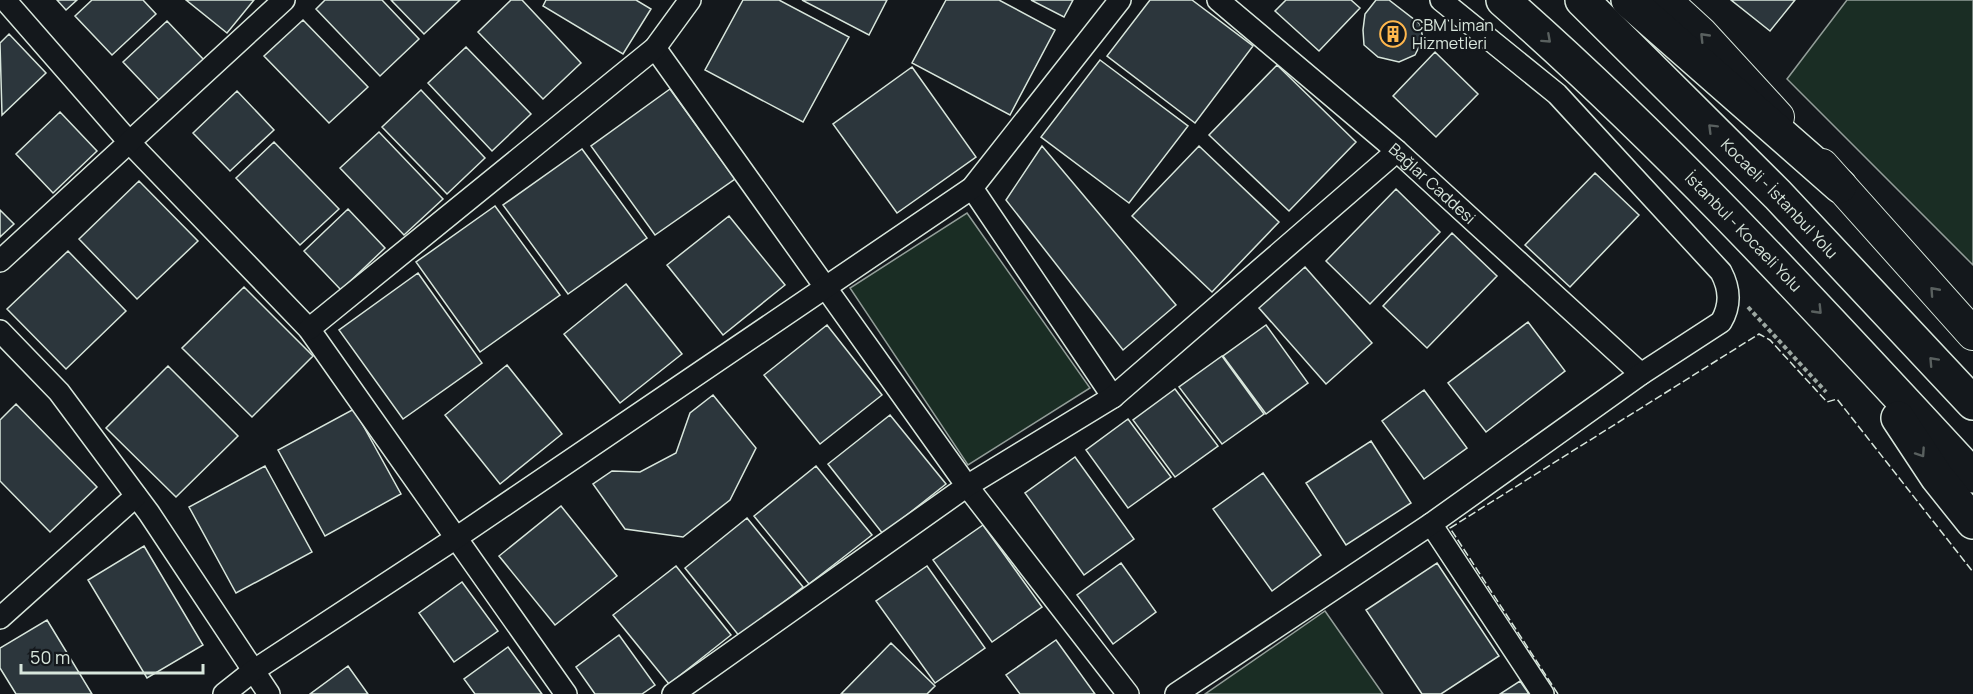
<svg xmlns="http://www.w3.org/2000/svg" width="1973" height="694" font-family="Manrope,sans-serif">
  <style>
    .green { fill: #1a2d24; stroke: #939e99; stroke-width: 1.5 }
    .building { fill: #2c363c; stroke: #d8e6dc; stroke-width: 1.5 }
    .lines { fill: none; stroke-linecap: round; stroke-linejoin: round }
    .street-casing { stroke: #d8e6dc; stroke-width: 24 }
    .secondary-casing { stroke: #d8e6dc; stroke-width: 34 }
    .highway-casing { stroke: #d8e6dc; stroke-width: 36 }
    .path { stroke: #9da8a2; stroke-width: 4; stroke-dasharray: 4.5 3; stroke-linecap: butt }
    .street { stroke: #14181c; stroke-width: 21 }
    .secondary { stroke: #14181c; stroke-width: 32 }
    .highway { stroke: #14181c; stroke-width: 33 }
    .fence { stroke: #d8e6dc; stroke-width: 1.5; stroke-dasharray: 8 3; stroke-linecap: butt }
    .oneway { stroke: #59605f }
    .labels { text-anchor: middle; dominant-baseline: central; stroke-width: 4.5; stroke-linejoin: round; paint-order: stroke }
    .poi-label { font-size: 16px; fill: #d8e6dc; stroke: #14181c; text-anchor: start }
    .street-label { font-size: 16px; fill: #d8e6dc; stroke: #14181c }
  </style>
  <rect width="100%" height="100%" fill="#14181c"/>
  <path class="green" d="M1847,0H1973V265L1787,79Z
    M967,213L1090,388L968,465L850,288Z
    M1325,611L1383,694H1205Z"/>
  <path class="building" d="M57,0H77L66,10Z
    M92,0H143L156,14L112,55L75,16Z
    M186,0H254L227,33Z
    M325,0H382L419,39L380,76L316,9Z
    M391,0H460L424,34Z
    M511,0H522L581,63L543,99L478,32Z
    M546,0H636L651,9L623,54L543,6Z
    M743,0H779L849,37L803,122L705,70Z
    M802,0H887L869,35Z
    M946,0H999L1055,30L1010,115L912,63Z
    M1031,0H1073L1064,17Z
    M1150,0H1192L1253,46L1195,123L1107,56Z
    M1286,0H1351L1360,8L1319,51L1275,11Z
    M1376,0H1389L1420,24L1423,39L1415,55L1399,62L1378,57L1364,45L1363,30L1365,14Z
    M1731,0H1795L1770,31Z
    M303,20L368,87L329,123L264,56Z
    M167,21L204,60L160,101L123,62Z
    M9,34L46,73L2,115L0,43Z
    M466,47L531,114L492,151L428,83Z
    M1435,52L1478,94L1436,137L1393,96Z
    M1100,60L1188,126L1129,203L1041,137Z
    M1277,65L1356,142L1289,211L1209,135Z
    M912,67L976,157L897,213L833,124Z
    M670,89L735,179L655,235L591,146Z
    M421,90L485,158L447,194L382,127Z
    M237,91L274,130L230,171L193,133Z
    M60,112L97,151L53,193L16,154Z
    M379,132L443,199L404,235L340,168Z
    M274,142L339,209L300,245L236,178Z
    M1042,146L1176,305L1123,350L1006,200Z
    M1199,146L1279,222L1212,292L1132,216Z
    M582,149L647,238L568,294L503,205Z
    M1595,173L1639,215L1570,287L1525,245Z
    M139,181L198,241L137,299L79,239Z
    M1396,189L1440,232L1370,304L1326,261Z
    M495,206L560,295L480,352L416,262Z
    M348,209L385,248L341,290L304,251Z
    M0,210L14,224L0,237Z
    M729,216L785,285L723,335L667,265Z
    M1452,233L1497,276L1427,348L1383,306Z
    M68,251L126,311L66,369L7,309Z
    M1305,267L1372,343L1326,384L1259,308Z
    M418,273L482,363L403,419L339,330Z
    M626,284L682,354L620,403L564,334Z
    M244,287L313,356L252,417L182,348Z
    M1528,322L1565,371L1486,432L1448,383Z
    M827,325L882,395L820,444L764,375Z
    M1266,325L1308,383L1266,414L1223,356Z
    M1222,356L1264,414L1222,444L1179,387Z
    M507,365L562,434L500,484L445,415Z
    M168,366L238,436L176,497L106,428Z
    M1175,389L1218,446L1175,477L1133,420Z
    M1424,390L1467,448L1424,479L1382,421Z
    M713,395L756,448L730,500L683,537L625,529L593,484L612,471L640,472L676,453L690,413Z
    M16,404L97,487L50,532L0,481V420Z
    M354,409L401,494L325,536L278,450Z
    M890,415L946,484L883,534L828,464Z
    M1128,419L1171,477L1128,508L1086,450Z
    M1371,441L1411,503L1346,545L1306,483Z
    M1075,457L1134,539L1084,575L1025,493Z
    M265,466L312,552L236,593L189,507Z
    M816,466L872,535L809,584L754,516Z
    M1263,473L1321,555L1272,591L1213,509Z
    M561,506L617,576L555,625L499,556Z
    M747,518L803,587L740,637L685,568Z
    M983,525L1042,607L992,642L933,560Z
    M144,546L203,645L147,678L88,580Z
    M1121,563L1156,612L1113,644L1077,595Z
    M1437,563L1499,656L1441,694H1422L1366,610Z
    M676,566L731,635L669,684L613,615Z
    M927,566L985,648L935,683L876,601Z
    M462,582L498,631L454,662L419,613Z
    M47,620L92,694H16L0,668V648Z
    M619,635L655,685L642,694H595L576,667Z
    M1056,640L1095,694H1020L1006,675Z
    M891,643L935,686L927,694H841Z
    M508,647L542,694H475L464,679Z
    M348,666L368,694H310Z
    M1520,681L1529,694H1500Z"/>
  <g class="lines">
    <g class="street-casing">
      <g id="street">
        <path d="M5,0L130,143L309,329L566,694"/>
        <path id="s1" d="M1218,0L1397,151L1641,374"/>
        <path d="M655,48L967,486L1128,694"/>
        <path d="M972,188L1113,397"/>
        <path d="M0,261L284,0"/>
        <path d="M309,329L655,48L690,0"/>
        <path d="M0,331L59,392L149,513L269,694"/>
        <path d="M1431,524L1543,694"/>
        <path d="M0,618L136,496"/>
        <path d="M224,694L253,671L456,538L972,188L1120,0"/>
        <path d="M673,694L967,486L1113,397L1397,151"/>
        <path d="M1176,694L1431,524L1641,374L1721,322C1731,305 1730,289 1721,272L1557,94L1441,0"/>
      </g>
    </g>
    <g class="secondary-casing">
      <path id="secondary" d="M1665,0L1701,33L1778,117
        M1822,165L1973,334"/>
    </g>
    <g class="highway-casing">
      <g id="highway">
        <path id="s2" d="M1503,0C1671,147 1821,312 1973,476"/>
        <path id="s3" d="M1582,0L1778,195L1973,403"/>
        <path d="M1628,0L1840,186"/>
        <path d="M1898,418L1937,477L1973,522"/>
      </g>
    </g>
    <path class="path" d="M1748,307L1826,392"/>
    <use href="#street" class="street"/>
    <use href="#secondary" class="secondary"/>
    <use href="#highway" class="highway"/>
    <path class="fence" d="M1558,694L1450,528L1759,334L1770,340L1827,402L1837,399L1973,572"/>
  </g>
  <defs><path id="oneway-chevron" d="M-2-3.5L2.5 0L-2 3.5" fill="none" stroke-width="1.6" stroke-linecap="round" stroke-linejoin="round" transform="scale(1.5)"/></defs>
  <g class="oneway">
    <use href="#oneway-chevron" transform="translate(1704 37) rotate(-134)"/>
    <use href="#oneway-chevron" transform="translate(1547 39) rotate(42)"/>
    <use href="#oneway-chevron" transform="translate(1712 128) rotate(-135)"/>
    <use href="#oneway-chevron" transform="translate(1934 291) rotate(-132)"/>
    <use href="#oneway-chevron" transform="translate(1818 310) rotate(46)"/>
    <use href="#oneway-chevron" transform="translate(1933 361) rotate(-133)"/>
    <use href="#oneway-chevron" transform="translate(1921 453) rotate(56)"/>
  </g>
  <defs>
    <g id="building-ring" transform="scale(1.35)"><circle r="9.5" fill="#14181c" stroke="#ffb74d" stroke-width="1.5"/><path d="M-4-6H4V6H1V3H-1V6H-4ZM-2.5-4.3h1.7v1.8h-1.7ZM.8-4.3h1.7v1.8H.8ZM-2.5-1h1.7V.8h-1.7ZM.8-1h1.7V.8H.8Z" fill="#ffb74d"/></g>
  </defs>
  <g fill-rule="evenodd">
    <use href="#building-ring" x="1393" y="34"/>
  </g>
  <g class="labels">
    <g class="poi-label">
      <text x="1412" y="25">CBM Liman<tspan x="1412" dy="18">Hizmetleri</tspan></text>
    </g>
    <g class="street-label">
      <text stroke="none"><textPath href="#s1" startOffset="282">Bağlar Caddesi</textPath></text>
      <text stroke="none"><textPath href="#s3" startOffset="280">Kocaeli - İstanbul Yolu</textPath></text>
      <text stroke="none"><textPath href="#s2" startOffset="334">İstanbul - Kocaeli Yolu</textPath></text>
    </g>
  </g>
  <path d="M21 664v9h182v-9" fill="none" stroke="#d8e6dc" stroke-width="3"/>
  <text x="30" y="664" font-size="18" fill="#d8e6dc" stroke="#14181c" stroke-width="4.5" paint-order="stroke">50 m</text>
</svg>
